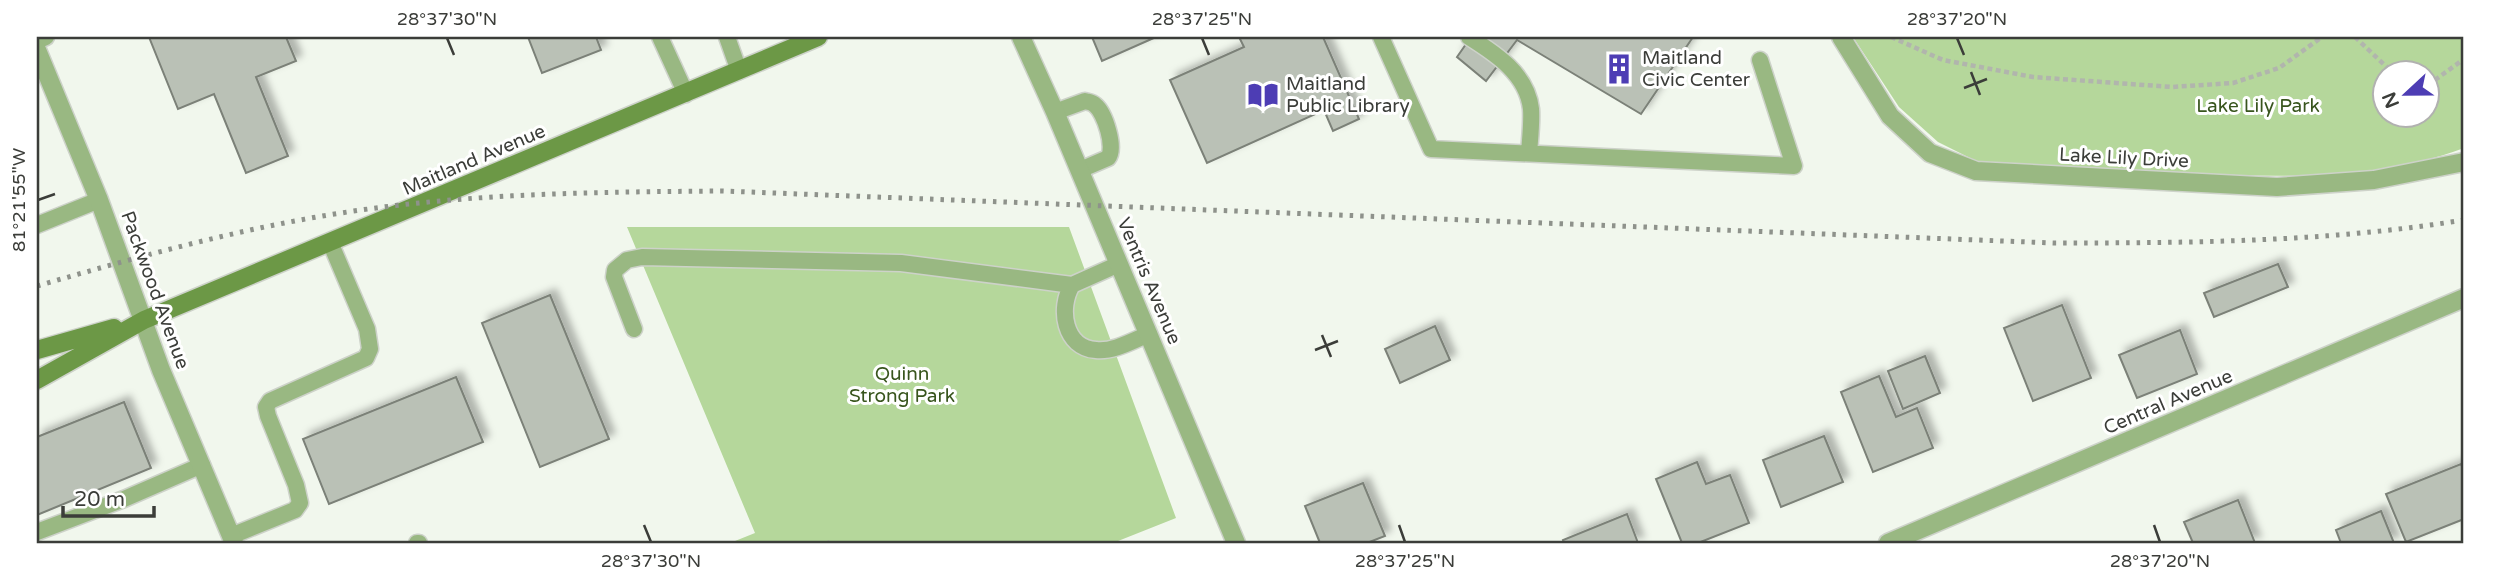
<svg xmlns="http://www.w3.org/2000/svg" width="2501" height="580" font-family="'Varela Round',sans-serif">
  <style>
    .green { fill: #b5d79b; fill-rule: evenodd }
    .building { fill: #bac1b6; stroke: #7b8178; stroke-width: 2; filter: url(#shadow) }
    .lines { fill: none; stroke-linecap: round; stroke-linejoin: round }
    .service-casing { stroke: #cdd2c9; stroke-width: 19 }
    .minor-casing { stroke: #cdd2c9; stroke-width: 21 }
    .secondary-casing { stroke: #cdd2c9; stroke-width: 21 }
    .path { stroke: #b1b5ad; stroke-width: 4.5; stroke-dasharray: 5 3.5; stroke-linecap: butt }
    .service { stroke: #99b882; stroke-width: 16 }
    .minor { stroke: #99b882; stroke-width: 18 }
    .secondary { stroke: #6c9846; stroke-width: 18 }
    .rail { stroke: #8e928b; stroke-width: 5; stroke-dasharray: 3.5 7; stroke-linecap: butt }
    .ticks { fill: none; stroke: #3b3d39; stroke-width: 2.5 }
    .labels { text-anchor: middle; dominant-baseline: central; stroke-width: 6; stroke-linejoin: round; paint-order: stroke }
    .poi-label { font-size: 19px; fill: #3b3d39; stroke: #fff; text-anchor: start }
    .park-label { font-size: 19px; fill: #38551d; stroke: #fff }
    .street-label { font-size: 19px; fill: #3b3d39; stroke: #fff }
    .neatline { fill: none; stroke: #3b3d39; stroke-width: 2.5 }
    .ticks-label { font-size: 18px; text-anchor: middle; fill: #3b3d39 }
  </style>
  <defs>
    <filter id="shadow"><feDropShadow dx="6" dy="-6" stdDeviation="3.5" flood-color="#0004"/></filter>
  </defs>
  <rect width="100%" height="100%" fill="#f1f7ed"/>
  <path class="green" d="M1853,37H2464V148C2372,183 2264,177 2167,172C2105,169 2042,166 1980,163L1938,142L1899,107ZM2386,74H2428V116H2386Z
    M627,227H1069L1176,518L1113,543H730L755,533Z"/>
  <path class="building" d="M149,37H286L296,61L256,77L288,156L246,173L214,94L178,109Z
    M528,37H596L601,50L542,73Z
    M1092,37H1156L1102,61Z
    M1239,37H1323L1359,119L1333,131L1324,110L1207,163L1170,80L1244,47Z
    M1471,37H1693L1641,114L1517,40L1486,81L1457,57Z
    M2278,264L2288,287L2214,317L2204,293Z
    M550,295L609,439L540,467L482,323Z
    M2062,305L2091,378L2033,401L2004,328Z
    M1435,326L1450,360L1400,383L1385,349Z
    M2180,330L2197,374L2137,398L2119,355Z
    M1925,356L1940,393L1903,409L1888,371Z
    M1879,376L1896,417L1917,408L1933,448L1873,472L1841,392Z
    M456,377L483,442L329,504L303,439Z
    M124,402L151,468L37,515V437Z
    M1824,436L1843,482L1781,507L1763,460Z
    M1697,462L1706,484L1730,475L1749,523L1698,543H1682L1656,479Z
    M2461,464L2464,471V519L2406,542L2386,494Z
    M1363,483L1385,536L1367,543H1320L1305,506Z
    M2238,500L2255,543H2193L2184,522Z
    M2381,511L2394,543H2341L2336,530Z
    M1627,514L1638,543H1564L1563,540Z"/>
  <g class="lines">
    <g class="service-casing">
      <path id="service" d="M660,37L686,94
        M727,37L739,71
        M1381,37L1431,149L1794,166L1760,60
        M1469,37C1496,54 1527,74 1531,109C1532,123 1530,139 1529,153
        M37,41L46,37
        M1055,112L1085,101C1088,102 1092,102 1095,105C1105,113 1116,148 1108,158L1080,170
        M37,225L99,200
        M1119,264L1072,285C1058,308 1064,348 1096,350C1113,352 1132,341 1149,334
        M634,329L614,277L615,270L627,260L642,257L901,263L1072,285
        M37,532L124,499L202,465
        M231,536L295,510L300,503L296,485L268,416L266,407L270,401L366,358L370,349L367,329L330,242
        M417,543H419"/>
    </g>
    <g class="minor-casing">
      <path id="minor" d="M1021,37L1055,112L1236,543
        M1841,37L1890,116L1930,153L1976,171L2277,187L2374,180L2464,162
        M37,50L99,200L161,370L234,543
        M1888,543L2464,298"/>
    </g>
    <g class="secondary-casing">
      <path id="secondary" d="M37,350L114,328
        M37,380L144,320L818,37"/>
    </g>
    <path class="path" d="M1891,37L1943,60L2033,77L2172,87L2233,83L2279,68L2322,37
      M2355,37L2394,74
      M2428,85L2464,59
      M828,543L830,542"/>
    <use href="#service" class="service"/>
    <use href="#minor" class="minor"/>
    <use href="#secondary" class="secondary"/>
    <path class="rail" d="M37,286C137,257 238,229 341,213C468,193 596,192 723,191L2054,243C2191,243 2328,242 2464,220"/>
  </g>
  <path class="ticks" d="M447,38L454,55M1202,38L1209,55M1957,38L1964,55M1971,72L1980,95M1964,88L1987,79M38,200L55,194M1322,335L1331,357M1315,350L1338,341M644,525L651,542M1399,525L1405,542M2154,525L2160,542"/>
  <defs>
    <g id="building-bare" transform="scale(2.415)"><path d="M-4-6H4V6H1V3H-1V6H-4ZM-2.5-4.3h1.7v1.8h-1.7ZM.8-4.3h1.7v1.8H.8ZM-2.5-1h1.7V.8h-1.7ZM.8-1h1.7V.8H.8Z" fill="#4d3db4" stroke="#fff" stroke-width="2.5" paint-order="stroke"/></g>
    <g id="library-bare" transform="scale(2.415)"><path d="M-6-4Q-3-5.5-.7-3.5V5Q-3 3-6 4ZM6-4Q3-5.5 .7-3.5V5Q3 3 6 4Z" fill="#4d3db4" stroke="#fff" stroke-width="2.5" paint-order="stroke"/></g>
  </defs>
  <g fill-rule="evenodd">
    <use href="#building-bare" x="1619" y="69"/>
    <use href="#library-bare" x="1263" y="95"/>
  </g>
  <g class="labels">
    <g class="poi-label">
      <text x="1642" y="58">Maitland<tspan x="1642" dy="22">Civic Center</tspan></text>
      <text x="1286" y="84">Maitland<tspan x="1286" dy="22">Public Library</tspan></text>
    </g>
    <g class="park-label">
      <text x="2258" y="106">Lake Lily Park</text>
      <text x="902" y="374">Quinn<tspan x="902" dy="22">Strong Park</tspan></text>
    </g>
    <g class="street-label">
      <text transform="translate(2124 158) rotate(3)">Lake Lily Drive</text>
      <text transform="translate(474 160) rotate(-23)">Maitland Avenue</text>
      <text transform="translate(1149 281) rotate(67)">Ventris Avenue</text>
      <text transform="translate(155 290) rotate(70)">Packwood Avenue</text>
      <text transform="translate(2168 402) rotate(-23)">Central Avenue</text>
    </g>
  </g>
  <rect width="2501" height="580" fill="none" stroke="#ffffff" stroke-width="77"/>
  <g transform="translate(2406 94) rotate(248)"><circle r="33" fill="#ffffff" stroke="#b1b1b0" stroke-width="2"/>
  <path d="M0-5L12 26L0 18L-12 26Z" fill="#4d3db4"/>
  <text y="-10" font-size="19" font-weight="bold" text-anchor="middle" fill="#3b3d39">N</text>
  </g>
  <path d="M63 506v10h91v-10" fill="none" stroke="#3b3d39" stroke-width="3.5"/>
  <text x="74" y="506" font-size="21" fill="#3b3d39" stroke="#ffffff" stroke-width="5" paint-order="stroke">20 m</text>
  <rect x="38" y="38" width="2424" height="504" class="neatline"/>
  <g class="ticks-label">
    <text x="447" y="25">28°37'30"N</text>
    <text x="1202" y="25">28°37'25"N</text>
    <text x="1957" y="25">28°37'20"N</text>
    <text transform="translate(19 200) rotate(-90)" y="6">81°21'55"W</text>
    <text x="651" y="567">28°37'30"N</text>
    <text x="1405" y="567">28°37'25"N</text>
    <text x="2160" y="567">28°37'20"N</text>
  </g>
</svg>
